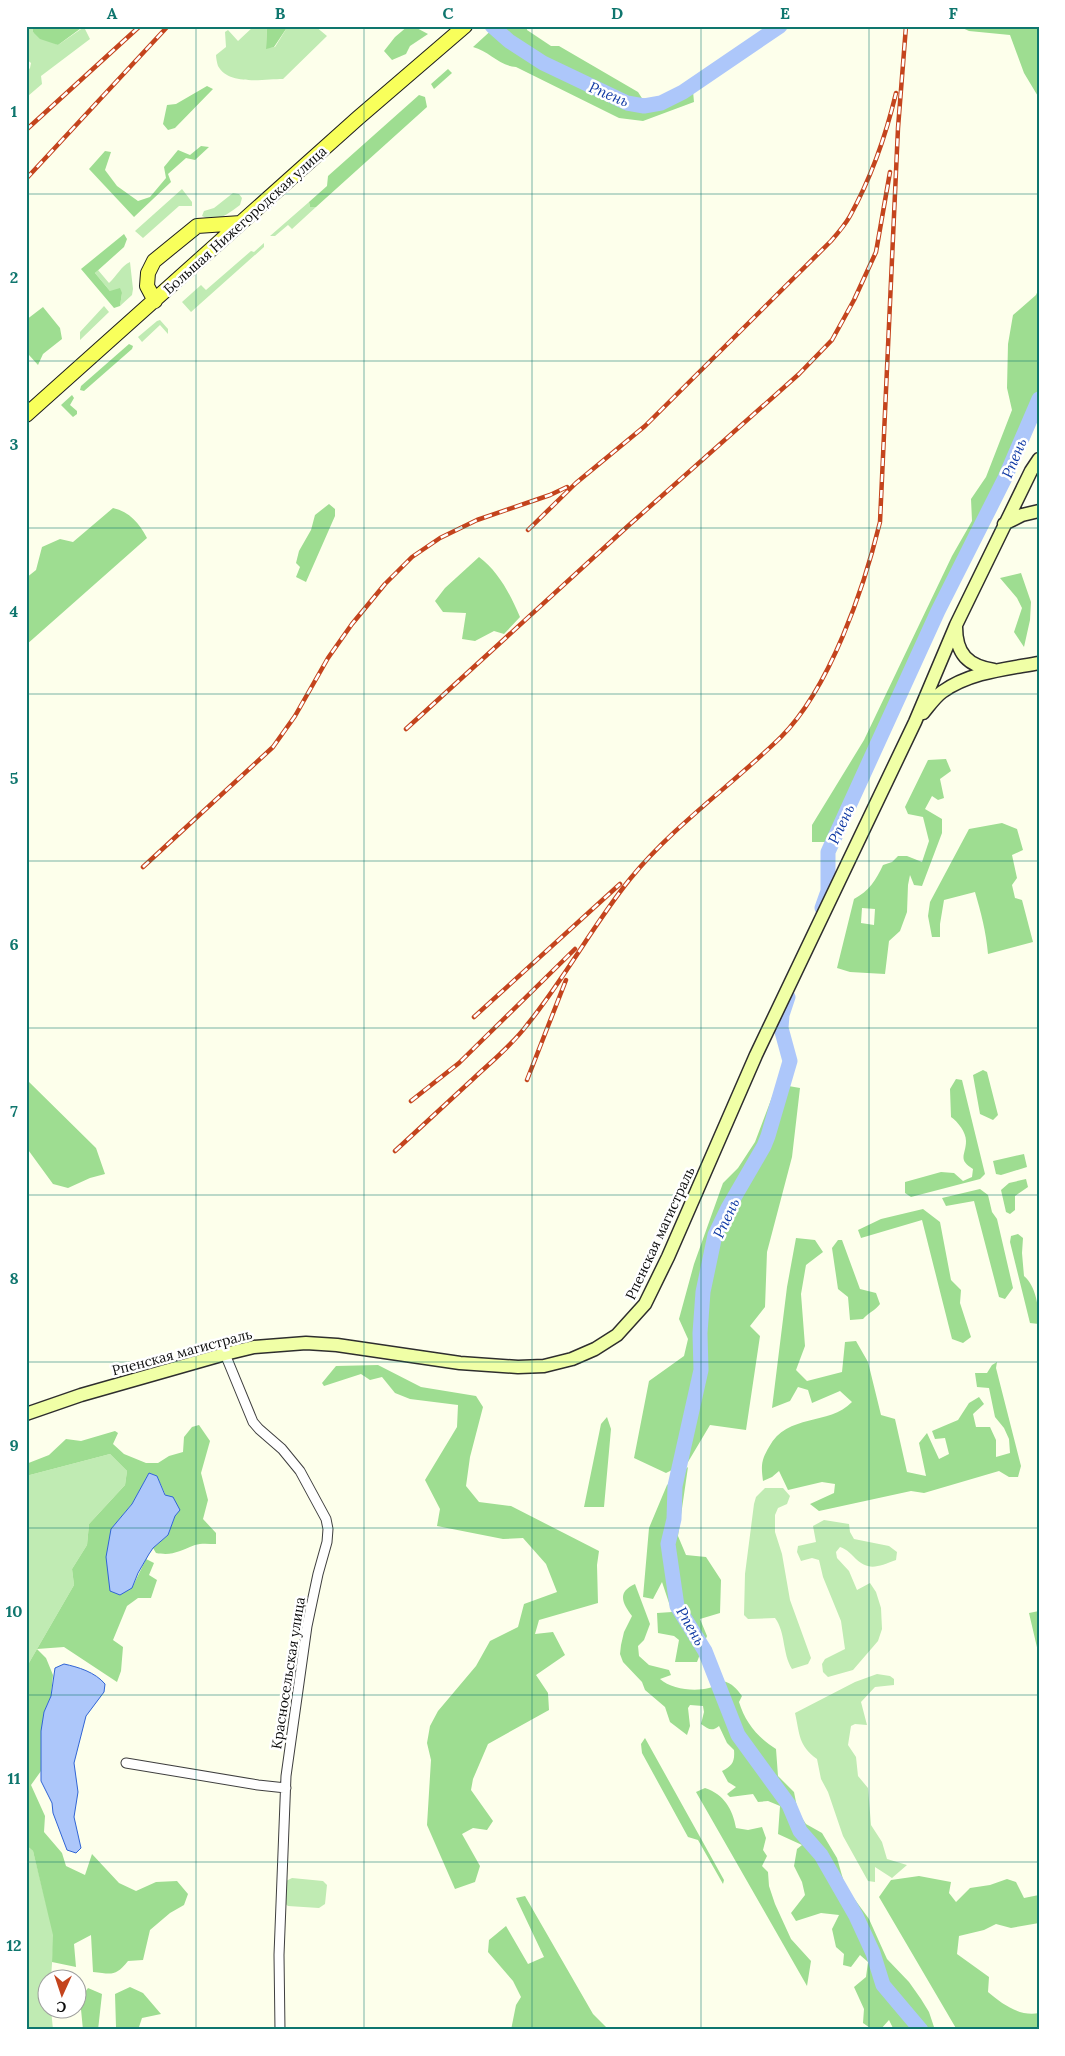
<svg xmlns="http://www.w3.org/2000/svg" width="1065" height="2056" font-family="Lora,serif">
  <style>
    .green { fill: #c0ebb3 }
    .forest { fill: #9edd91; fill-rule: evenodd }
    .water { fill: #adc7fa; stroke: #3064d5 }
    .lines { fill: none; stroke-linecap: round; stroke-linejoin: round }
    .river { stroke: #adc7fa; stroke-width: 15 }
    .street-casing { stroke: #3f3f3f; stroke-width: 11 }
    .secondary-casing { stroke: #2e2e2e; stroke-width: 15 }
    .primary-casing { stroke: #1d1d1d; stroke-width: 16 }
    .street { stroke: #fff; stroke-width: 9 }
    .secondary { stroke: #f0ffa6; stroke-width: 12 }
    .primary { stroke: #f8ff5b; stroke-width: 14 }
    .rail-casing { stroke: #c4441d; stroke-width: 4.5 }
    .rail { stroke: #fff; stroke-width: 2.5; stroke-dasharray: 8; stroke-linecap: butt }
    .grid { fill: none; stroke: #0f766e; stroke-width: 1; stroke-opacity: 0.55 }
    .labels { text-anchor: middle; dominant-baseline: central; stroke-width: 5; stroke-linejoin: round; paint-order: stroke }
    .street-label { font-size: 14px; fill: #0c0c0c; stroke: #fff }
    .water-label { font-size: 15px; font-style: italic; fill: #0f39a4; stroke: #fff }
    .neatline { fill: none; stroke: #0f766e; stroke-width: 2 }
    .grid-label { font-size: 16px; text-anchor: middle; font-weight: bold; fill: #0f766e }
  </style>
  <rect width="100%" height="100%" fill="#fdffeb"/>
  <path class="green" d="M27,26H32L33,32L58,45L84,27L90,39L41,76L42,84L28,96L26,95V73L30,68L31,63L26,59V45L29,42L26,33Z
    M254,26H267L266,48L275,47L288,26H315L327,36L283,79C264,79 229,86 218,66C217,63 216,58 216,55L226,47L225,32L228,30L238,41Z
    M182,189L192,202V206H179L143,238L135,231Z
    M233,193L239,194L242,198L240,205C228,214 216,224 202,216L204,211L214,208Z
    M309,202L310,207H316L292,229L288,225L275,236H270Z
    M264,243V247L191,312L182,302L201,285L206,290L251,251L254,252Z
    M130,262L133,289L132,295L120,306L122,293L110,291L95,273L98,270L109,283C117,276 121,266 130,262Z
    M104,306L109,312L80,340V332Z
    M160,320L168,329V334L160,325L142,342L138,337L157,321Z
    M110,1454L127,1471L125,1485L89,1524L87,1545L72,1569L74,1585L26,1668V1476Z
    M765,1488H783L790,1496L787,1504L778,1508L775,1515V1532L782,1554L790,1600L811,1658L808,1664L792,1669C782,1653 786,1633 775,1618L748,1619L744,1615L745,1574L754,1504L756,1497Z
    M824,1520L849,1524L850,1532L854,1539L889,1546L897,1552L896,1560C877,1567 868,1572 853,1556C849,1552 846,1549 840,1547L836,1552L837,1558L849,1571L857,1590L870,1583L876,1592L881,1608L882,1629L878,1641L853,1670L828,1677L823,1672L822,1664L825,1659L845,1649L841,1621L823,1577L819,1560L812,1558L801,1561L797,1552L798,1546L816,1542L813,1526Z
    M877,1674L890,1676L894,1679V1685L875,1687L861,1702L867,1725L855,1724L851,1726L848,1745L856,1757L858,1776L868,1788L871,1825L882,1842L887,1859L907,1865L892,1878L875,1867V1882L868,1881L843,1836L828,1792L821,1779L817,1759C798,1745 800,1735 795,1713L855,1682Z
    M26,1845L33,1851L54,1935L51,1978H48V2008L51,2009L53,2030H26Z
    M292,1878L323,1881L327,1885L325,1904L319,1908L288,1906L283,1902L284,1882Z"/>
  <path class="forest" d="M32,26H84L58,45L40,39L33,32Z
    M267,26H288L274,47L266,49Z
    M408,26H413L428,34L410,46L406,54L392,60L384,51L395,37Z
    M496,26H527V30L551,46H559L638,92L645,103L669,95L704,72L709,74L708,79L693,91L694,102L643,121L619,118L516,67C499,66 489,51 473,47Z
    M958,26H1039V98L1024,73L1010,35L969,31Z
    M448,69L452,73L434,89L431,84Z
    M207,86L213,89L175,128L168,130L163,124L167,105L176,104Z
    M419,95L425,97L427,107L316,207H310L309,202L327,186L328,176Z
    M201,146L209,147L195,160L186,158L168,174L171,182L134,217L89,169L105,151L111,152L105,170L117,186L138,201L150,197L166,178L164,167L178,150L190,155Z
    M124,234L127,239L124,247L95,273L110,291L120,288L122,293L120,306L114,308L81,269Z
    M1039,288V393L999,483L945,591L828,842H812V825L864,740L952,556L972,521L971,499L986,477L1012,410L1007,388L1008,344L1013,315L1036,295Z
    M43,307L60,328L62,339L43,354L38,365L29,355H26V320Z
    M129,344L133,346L132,349L84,391L80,390L81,386Z
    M72,395L74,398L70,405L77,411V414L73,417L61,405Z
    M329,504L335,509V516L306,582L296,577L300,567L296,563L299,551L311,530L315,515Z
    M113,508C130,512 139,523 147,538L26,645V578L36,570L42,547L60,539L73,542Z
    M479,557C499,572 510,594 520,617L504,634L494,631L475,641L462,639L466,613L443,612L435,601L445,588Z
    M1021,573L1031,602L1030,620L1024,647L1014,632L1022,608L1017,598L1000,578Z
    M946,759L951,771L940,779L944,798L938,800L932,796L925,809L942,819V833L922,886L914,885L910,875L908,885L907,912L900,931L889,941L885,974L850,972L837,968L854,899C869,891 876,880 883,865L892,862L898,856H907L922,862L929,841L923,817L908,814L905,807L928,760ZM862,908L875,909L874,925L861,923Z
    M1002,823L1017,829L1023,850L1012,855L1017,878L1012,885L1015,898L1022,900L1033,942L988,954C986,931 981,913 975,892L944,900L940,924V937H932L928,916L930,902L969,829Z
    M983,1070L987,1072L998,1115L993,1120L980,1114L973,1075Z
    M26,1079L96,1148L105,1174L90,1178L68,1188L53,1184L26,1147Z
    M956,1079L962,1080L985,1174L980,1179L911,1197L905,1193V1182L941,1172L954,1173L963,1181L972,1177L973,1169C957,1159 966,1155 966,1141C966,1132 958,1122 951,1117L950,1089Z
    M777,1084L800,1088L792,1157L767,1252L765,1307L750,1326L760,1336L746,1430L710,1425L688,1462L666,1473L634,1458L649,1381L684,1356L688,1339L679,1319L694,1264L723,1183L738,1168L755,1142Z
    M1024,1154L1027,1167L1001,1175L996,1174L993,1161Z
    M1026,1179L1028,1187L1015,1196V1210L1010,1214L1006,1212L1001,1190L1009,1183Z
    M980,1189L988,1195L992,1212L997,1219L1013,1288L1005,1299L999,1297L974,1201L946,1206L942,1198Z
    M923,1209L940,1222L951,1280L961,1290L960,1303L971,1337L963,1343L952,1339L922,1220L861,1238L858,1230L881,1219Z
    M1018,1234L1023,1238L1022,1253L1024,1276C1036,1286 1039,1308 1039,1324L1030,1323L1010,1242L1011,1236Z
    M796,1238L815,1240L823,1252L806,1265L801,1294L805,1346L796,1370L807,1381L842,1372L845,1342L856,1341L868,1362L881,1415L895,1419L907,1472L926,1476L919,1443L927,1433L939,1459L949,1454L945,1438L935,1439L932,1431L958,1420L969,1403L979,1397L984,1404L973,1414L976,1427H990L996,1440V1457L1010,1453L1009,1439L1004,1428L995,1417L989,1388L977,1387L975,1373H987L992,1365L997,1362L996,1368L1021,1466L1018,1477H1009L999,1471L924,1493L911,1491L819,1511L810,1504L834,1493L835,1484L822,1482L788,1490L779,1471L772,1477L763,1481C761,1465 761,1461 769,1447C787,1413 829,1426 852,1402L840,1391L812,1403L808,1390L798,1387L790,1401L772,1408L787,1287Z
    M838,1240H842L860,1289L876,1293L880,1304C875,1311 869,1312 863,1319L850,1320L848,1297L838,1289L832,1248Z
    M378,1365L421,1387L476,1396L483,1407L470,1457L466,1486L479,1502L511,1506L599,1551L597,1565L598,1603L539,1620L535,1634L553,1632L565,1655L536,1675L548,1693L549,1710L488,1744L473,1779L471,1790L493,1821L487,1830L473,1828L462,1834L480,1866L475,1882L455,1889L427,1825L431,1760L427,1743L430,1726L438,1711L476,1666L490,1641L518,1627L524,1604L557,1592L546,1564L523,1538L503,1539L437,1526L440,1509L425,1480L457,1427L458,1405L410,1399L395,1393L382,1377L370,1380L361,1374L324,1386L322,1383L336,1366Z
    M607,1417L611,1429L604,1507H584L601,1424Z
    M199,1425L210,1441L201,1473L208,1500L203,1519L216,1533V1544C209,1544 201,1543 195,1545C179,1551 173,1556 156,1553L153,1548L168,1535L175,1516L157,1476L149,1473L132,1504L111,1529L132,1588L146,1559L154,1563L149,1575L157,1580L151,1598H138L127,1606L113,1640L123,1647L121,1671L117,1682L64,1647L37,1649L46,1658L53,1675L51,1696L44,1712L41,1771L31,1785L45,1816L44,1832L62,1853L66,1866L85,1875L92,1854L119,1883L136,1891L156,1882L177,1881L188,1894L184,1905L170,1913L150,1930L143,1960L128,1961C115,1977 112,1974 93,1972L91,1935L74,1944L76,1967L52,1962L53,1935L33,1851L26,1845V1668L74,1585L72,1569L87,1545L89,1524L125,1485L127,1471L110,1454L26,1476V1464L49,1455L66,1439L81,1441L115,1431L118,1433L113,1444L124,1454L146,1463H158L169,1456L183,1452L184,1437L192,1427Z
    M688,1467L678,1536L686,1555L706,1557L721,1580L720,1613L700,1619L707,1636L697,1662H675L679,1640L674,1636L658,1633L657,1613L672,1612L662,1582L653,1599L643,1597L649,1528L667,1485Z
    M635,1584L650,1624L644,1640L638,1646L639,1656L649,1665L669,1670L671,1675L660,1679C671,1689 694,1692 709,1688C714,1687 718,1683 723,1681C732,1683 737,1689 742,1696L739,1702C745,1722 758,1738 776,1749L778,1776L794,1792L798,1812L806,1824L822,1833L837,1858L845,1886L869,1919L887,1959L909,1982L921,1999L929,2012L935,2030H894L889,2020L880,2030H873L863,2023L864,2009L854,1987L866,1977L868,1962L860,1955L851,1967L843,1965L844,1954L836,1947L832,1929L839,1915L821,1913L796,1921L791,1913L805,1895L802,1882L794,1866L797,1849L802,1845L778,1834L780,1806L768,1801L758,1802L753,1794L730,1797L727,1794L736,1787L728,1782L722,1771C732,1766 735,1762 734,1750L727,1743L719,1726C712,1732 708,1729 701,1724L704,1712L703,1706L690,1705L688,1708L690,1726L687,1735L670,1722L665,1707L645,1690L642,1682L623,1662L620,1654L621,1645L624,1632L632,1616C622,1603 617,1592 635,1584Z
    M1039,1611V1656L1029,1613Z
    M645,1738L724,1880L723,1884L698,1840L688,1837L642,1753L641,1744Z
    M705,1788C724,1794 733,1810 736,1828L748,1830L762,1827L766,1838L763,1850L767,1856L762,1866L768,1872L769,1886L775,1904L791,1939L811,1961L807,1986L696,1792Z
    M919,1876L951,1882L949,1893L956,1902L970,1888L990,1885L1007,1879L1016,1882L1024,1898L1039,1895V1923L1011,1928L996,1924L984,1930L959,1936L957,1954L989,1977L988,1992C1002,2004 1020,2017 1039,2013V2030H957L879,1897L891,1880Z
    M525,1896L593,2014L609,2030H511L516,2005L521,1997L513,1981L488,1952L489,1940L506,1926L528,1964L544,1957L516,1898Z
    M130,1987L143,1993L161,2014L142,2018L138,2030H113L116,2027L115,1994Z
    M88,1988L102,1994L98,2030H83L80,1999Z"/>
  <path class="water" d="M149,1473L157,1476L165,1495L173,1497L180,1510L175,1516L168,1535L153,1548L149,1554L138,1573L132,1588L120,1595L110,1591L106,1557L111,1529L132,1504Z
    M64,1664C78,1667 95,1672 105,1684L104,1692L86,1716L74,1763L78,1792L74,1817L81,1848L76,1853L67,1850L53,1813L52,1803L41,1781V1731L44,1712L51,1696L55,1668Z"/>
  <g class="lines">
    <path class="river" d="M492,26L509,41L543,63L627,103L644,106L661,103L683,92L780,26
      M822,908L828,891V852L938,611L1005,478L1039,399
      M788,997L782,1015L781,1028L790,1061L768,1136L764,1146L728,1208L715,1235L703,1292L700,1333L701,1370L675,1486L674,1519L668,1544L677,1606L705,1651L738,1735L789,1805L800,1831L821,1855L856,1916L873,1953L883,1985L921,2030"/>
    <g class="street-casing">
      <path id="street" d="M225,1354L253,1422L259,1429L282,1449L300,1471L326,1519L328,1529L327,1542L318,1574L307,1626L286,1776L279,1955L280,2030
        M126,1763L258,1785L286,1788"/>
    </g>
    <g class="secondary-casing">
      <path id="secondary" d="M1004,524L1022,515L1039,511
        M956,627C956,654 968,666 994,670
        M923,713C929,706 935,697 942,692C970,672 1006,669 1039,663
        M26,1414L81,1395L225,1354L254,1347L306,1343L337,1345L460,1363L518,1367L544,1366L572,1359L595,1349L617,1335L645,1304L668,1257L756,1055L915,722L956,625L1031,471L1039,459"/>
    </g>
    <g class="primary-casing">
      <path id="primary" d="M155,301L147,286L148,273L154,261L197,226L241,223
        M26,415L358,118L465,26"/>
    </g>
    <use href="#street" class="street"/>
    <use href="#secondary" class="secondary"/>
    <use href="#primary" class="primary"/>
    <g class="rail-casing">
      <path id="rail" d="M26,130L140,26
        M26,179L168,26
        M528,530L576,483L645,426L831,241C838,233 845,225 850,216C871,178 886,135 896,93
        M406,729L628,526L799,374L832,340L854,300L876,252L890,172
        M143,867L273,747L295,716L328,658L352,624L385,584L412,557L440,538L477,520L550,495L567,487
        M474,1017L620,884
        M527,1080L566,980
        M411,1101L459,1063L575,949
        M395,1151C421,1127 447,1103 473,1079C491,1062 512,1045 527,1025C565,978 593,925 630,879C673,826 732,785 781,737C830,688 864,588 880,522L898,128L906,26"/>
    </g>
    <use href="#rail" class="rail"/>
  </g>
  <path class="grid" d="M196,26V2030M364,26V2030M532,26V2030M701,26V2030M869,26V2030M26,194H1039M26,361H1039M26,528H1039M26,694H1039M26,861H1039M26,1028H1039M26,1195H1039M26,1362H1039M26,1528H1039M26,1695H1039M26,1862H1039"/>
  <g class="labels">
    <g class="street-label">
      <text transform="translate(245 220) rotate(-42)">Большая Нижегородская улица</text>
      <text transform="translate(660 1233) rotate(-65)">Рпенская магистраль</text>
      <text transform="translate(182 1352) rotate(-15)">Рпенская магистраль</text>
      <text transform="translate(288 1673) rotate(-81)">Красносельская улица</text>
    </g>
    <g class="water-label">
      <text transform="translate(609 94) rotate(23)">Рпень</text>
      <text transform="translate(1014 458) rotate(-67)">Рпень</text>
      <text transform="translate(841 824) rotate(-65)">Рпень</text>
      <text transform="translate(726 1218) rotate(-65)">Рпень</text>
      <text transform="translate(691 1626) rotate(60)">Рпень</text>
    </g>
  </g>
  <rect width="1065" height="2056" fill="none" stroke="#ffffff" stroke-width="55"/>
  <g transform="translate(62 1994) rotate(183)"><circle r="24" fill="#ffffff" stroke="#9e9e9e"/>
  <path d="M0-4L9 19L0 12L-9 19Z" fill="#c4441d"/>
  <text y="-8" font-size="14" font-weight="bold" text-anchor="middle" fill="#0c0c0c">С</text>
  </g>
  <rect x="28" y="28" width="1010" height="2000" class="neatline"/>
  <g class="grid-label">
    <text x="112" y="19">A</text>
    <text x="280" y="19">B</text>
    <text x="448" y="19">C</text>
    <text x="617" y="19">D</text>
    <text x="785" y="19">E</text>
    <text x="953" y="19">F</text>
    <text x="14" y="117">1</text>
    <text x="14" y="283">2</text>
    <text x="14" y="450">3</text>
    <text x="14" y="617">4</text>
    <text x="14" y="784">5</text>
    <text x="14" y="950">6</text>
    <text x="14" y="1117">7</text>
    <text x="14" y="1284">8</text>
    <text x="14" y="1451">9</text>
    <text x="14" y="1617">10</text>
    <text x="14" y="1784">11</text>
    <text x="14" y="1951">12</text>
  </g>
</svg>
